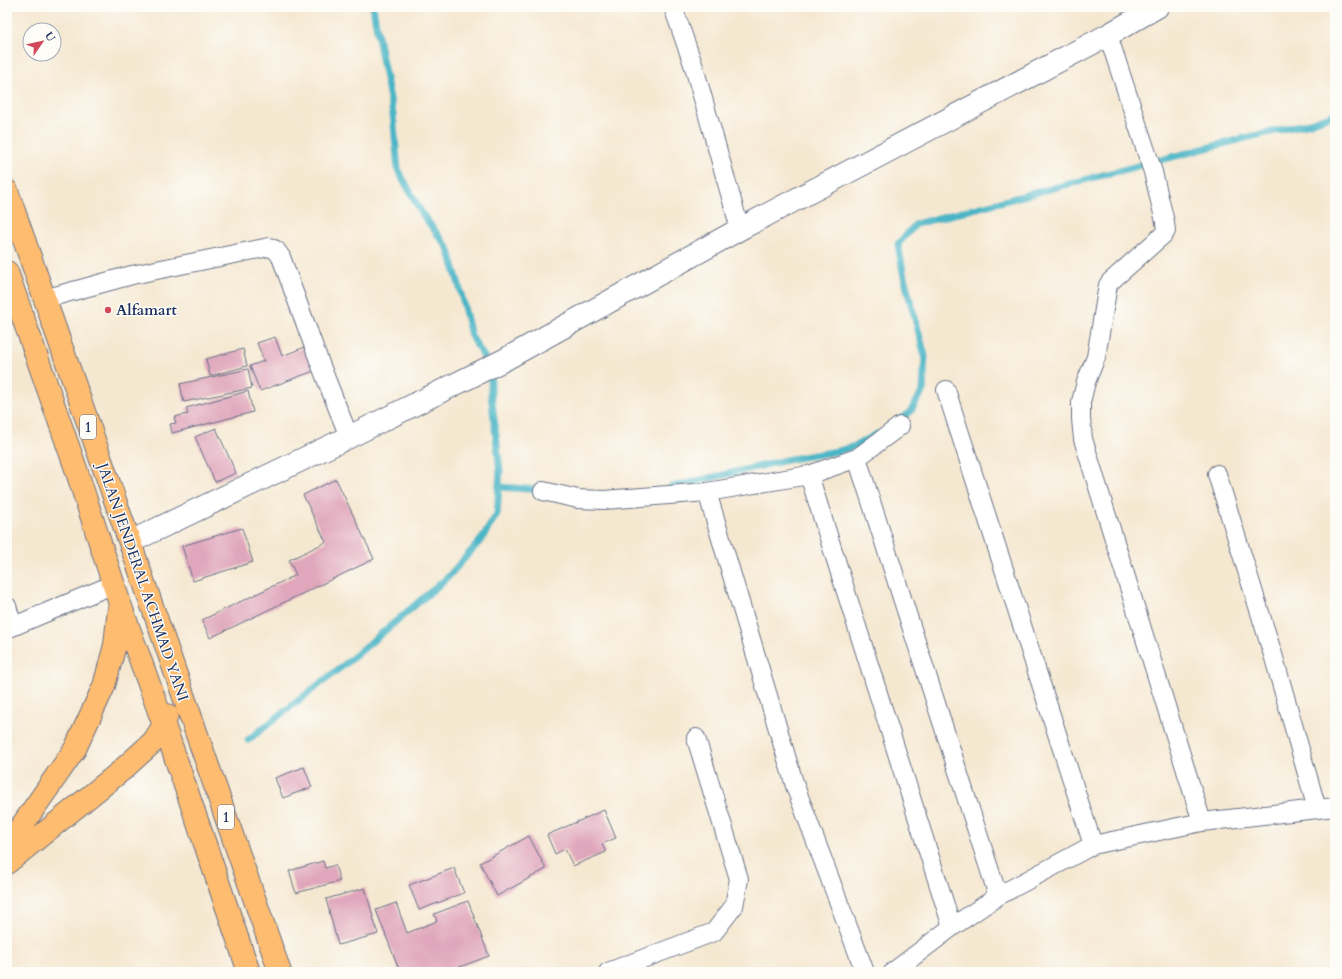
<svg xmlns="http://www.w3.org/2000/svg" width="1342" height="979" font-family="Cardo,serif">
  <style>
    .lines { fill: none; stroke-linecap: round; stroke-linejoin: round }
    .stream { stroke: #49b5c6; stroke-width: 7 }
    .building { fill: #e0a7bc }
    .minor-casing { stroke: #677086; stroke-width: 20 }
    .tertiary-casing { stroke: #677086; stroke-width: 24 }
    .trunk-casing { stroke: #677086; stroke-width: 24 }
    .minor { stroke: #fff; stroke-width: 18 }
    .tertiary { stroke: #fff; stroke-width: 22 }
    .trunk { stroke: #febc70; stroke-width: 22 }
    .poi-dot { fill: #d1495b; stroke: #fdfcf7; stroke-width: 1.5 }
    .labels { text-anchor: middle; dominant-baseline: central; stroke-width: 3; stroke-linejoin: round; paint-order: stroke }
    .shield { fill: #fdfcf7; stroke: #5f6c8c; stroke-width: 1 }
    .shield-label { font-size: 14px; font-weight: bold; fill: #1b2f5e }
    .poi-label { font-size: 15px; font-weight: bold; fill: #1b2f5e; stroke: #fdfcf7; text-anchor: start }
    .street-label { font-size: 15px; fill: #1b2f5e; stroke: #fdfcf7 }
  </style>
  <rect width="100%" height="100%" fill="#fdfcf7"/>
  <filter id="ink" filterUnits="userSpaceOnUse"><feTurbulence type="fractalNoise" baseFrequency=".025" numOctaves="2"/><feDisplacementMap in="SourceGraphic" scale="8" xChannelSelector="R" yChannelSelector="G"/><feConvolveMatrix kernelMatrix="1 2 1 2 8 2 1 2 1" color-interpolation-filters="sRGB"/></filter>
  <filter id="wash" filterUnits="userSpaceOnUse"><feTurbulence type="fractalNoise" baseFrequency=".012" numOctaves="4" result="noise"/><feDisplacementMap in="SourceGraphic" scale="16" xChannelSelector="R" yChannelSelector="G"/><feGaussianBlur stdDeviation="0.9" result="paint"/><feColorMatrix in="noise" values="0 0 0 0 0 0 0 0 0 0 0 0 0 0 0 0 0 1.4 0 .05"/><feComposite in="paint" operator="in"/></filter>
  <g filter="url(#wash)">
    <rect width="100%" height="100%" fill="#f5e8d1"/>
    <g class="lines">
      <path class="stream" d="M896,422L910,412L923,391L925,356L904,277L898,244L916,224L1245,138L1310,123L1335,114
        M499,487L543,490
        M671,487L791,459L838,451L855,446L877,434
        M248,740L349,661L447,578L481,540L497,514L500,471L491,393V368L471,336L459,285L448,248L423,215L398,170L393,114L380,48L373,7"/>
    </g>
    <g id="blocks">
      <path class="building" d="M275,337L282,356L305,347L314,371L260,391L250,366L264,361L257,343Z
        M243,349L247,366L210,376L206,359Z
        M248,369L252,388L184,402L180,384Z
        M248,391L253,412L172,433L170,424L176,423L174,417L188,414L186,408Z
        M216,428L236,473L215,482L195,437Z
        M336,479L374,559L210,638L202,620L296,575L289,560L326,542L303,495Z
        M242,528L253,562L193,581L182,546Z
        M304,767L312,787L283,798L275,778Z
        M604,810L616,838L602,844L606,852L573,866L565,849L555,854L547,835Z
        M529,836L546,869L497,896L480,863Z
        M323,861L325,868L335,865L340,881L296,893L289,871Z
        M454,868L464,893L419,910L409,885Z
        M365,888L378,934L338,945L326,899Z
        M468,901L489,956L446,972H400L376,910L396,903L407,933L437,921L434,914Z"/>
    </g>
  </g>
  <g filter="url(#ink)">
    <use href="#blocks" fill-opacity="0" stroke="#677086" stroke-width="1"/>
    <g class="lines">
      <g class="minor-casing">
        <path id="minor" d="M673,7L694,67L740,229
          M1108,35L1153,172L1165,222L1166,231L1164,234L1110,282L1108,285L1096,357L1086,382L1081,402V419L1083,439L1202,822
          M44,299L132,275L269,247L276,250L281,257L321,366L349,437
          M946,390L1093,845
          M857,458L998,896
          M1217,474L1274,658L1317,809
          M809,475L952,927
          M543,491L578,499L604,500L707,492L809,475L857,458L900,426
          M707,492L795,786L865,972
          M7,606L13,626
          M7,629L114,584
          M608,972L714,932L734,906L739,879L696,738
          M893,972L952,927L998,896L1093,845L1202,822L1335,807"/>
      </g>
      <g class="tertiary-casing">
        <path id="tertiary" d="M130,542L349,437L504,360L740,229L1108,35L1157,7"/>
      </g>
      <g class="trunk-casing">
        <path id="trunk" d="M7,191C97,452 189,712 280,972
          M7,272L75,466L120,604L170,742L249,972
          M7,847L75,749L104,686L115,645L119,608
          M7,863L121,771L153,742L164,725L167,715"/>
      </g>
      <use href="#minor" class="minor"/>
      <use href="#tertiary" class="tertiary"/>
      <use href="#trunk" class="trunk"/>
    </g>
  </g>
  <circle class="poi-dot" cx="108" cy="310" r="4"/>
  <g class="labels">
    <g class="shield">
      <rect x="80" y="415" width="16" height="24" rx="3"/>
      <rect x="218" y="805" width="16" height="24" rx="3"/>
    </g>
    <g class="shield-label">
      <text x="88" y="427">1</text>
      <text x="226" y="817">1</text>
    </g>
    <g class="poi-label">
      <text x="116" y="310">Alfamart</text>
    </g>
    <g class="street-label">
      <text transform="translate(143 582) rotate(71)">JALAN JENDERAL ACHMAD YANI</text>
    </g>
  </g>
  <rect width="1342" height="979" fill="none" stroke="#fdfcf7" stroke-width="24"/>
  <g transform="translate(42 42) rotate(56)"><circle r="19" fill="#fdfcf7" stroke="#a3aaba"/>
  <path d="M0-3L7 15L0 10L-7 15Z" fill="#d1495b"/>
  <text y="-6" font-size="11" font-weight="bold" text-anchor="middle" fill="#1b2f5e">U</text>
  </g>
</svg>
